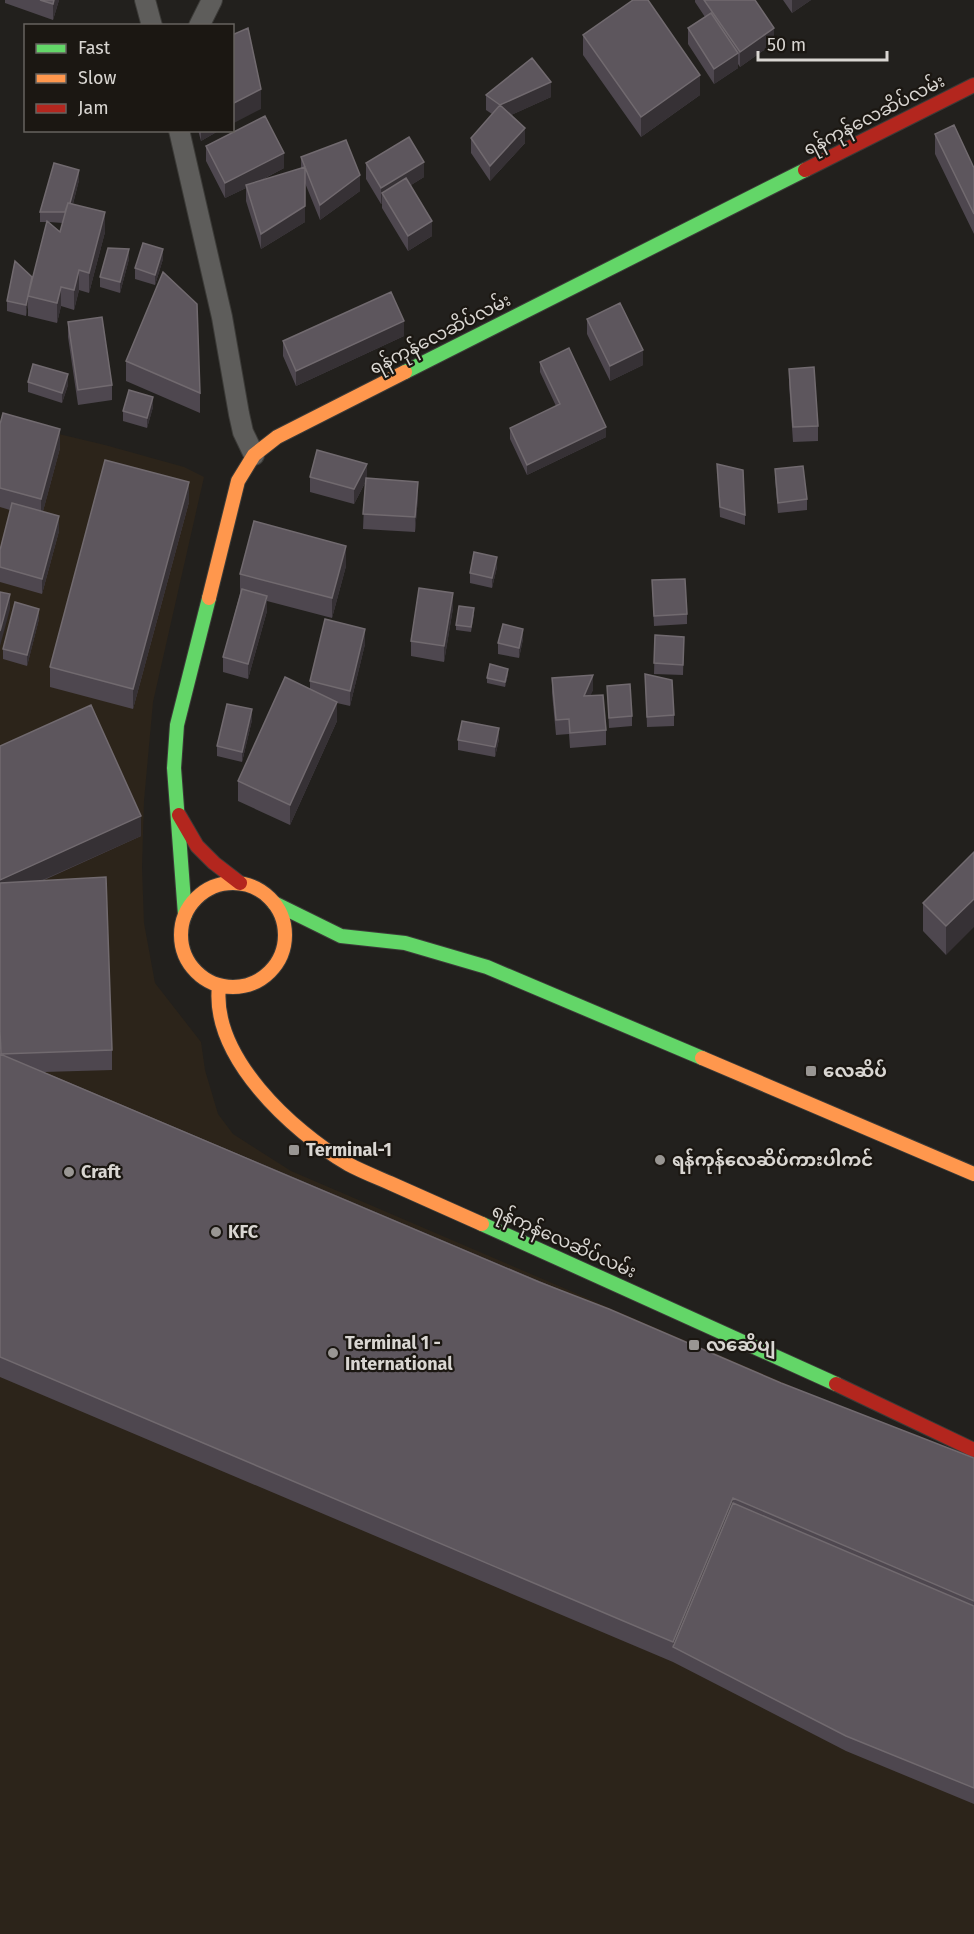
<svg xmlns="http://www.w3.org/2000/svg" width="974" height="1934" font-family="'Fira Sans','Noto Sans Myanmar',sans-serif">
  <style>
    .built { fill: #2c241a }
    .lines { fill: none; stroke-linecap: round; stroke-linejoin: round }
    .street-casing { stroke: #3c3b38; stroke-width: 22 }
    .fast-casing { stroke: #3c3b38; stroke-width: 16 }
    .slow-casing { stroke: #3c3b38; stroke-width: 16 }
    .jam-casing { stroke: #3c3b38; stroke-width: 16 }
    .street { stroke: #5e5d5b; stroke-width: 20 }
    .fast { stroke: #63d668; stroke-width: 14 }
    .slow { stroke: #ff974d; stroke-width: 14 }
    .jam { stroke: #b3261e; stroke-width: 14 }
    .wall { fill: #4e474f; fill-rule: evenodd }
    .shaded-wall { fill: #363135 }
    .building { fill: #5d565d; stroke: #716a6f; stroke-width: 1.5 }
    .poi-dot { fill: #999693; stroke: #1b1712; stroke-width: 2 }
    .labels { text-anchor: middle; dominant-baseline: central; stroke-width: 4.5; stroke-linejoin: round; paint-order: stroke }
    .street-label { font-size: 18px; fill: #d9d6d2; stroke: #1b1712 }
    .poi-label { font-size: 18px; font-weight: bold; fill: #d9d6d2; stroke: #1b1712; text-anchor: start }
  </style>
  <rect width="100%" height="100%" fill="#22201d"/>
  <path class="built" d="M0,420L105,445L184,467L204,477L153,702L144,801L142,867L144,923L155,983L201,1042L205,1070L218,1114L233,1134L291,1171L794,1387L974,1469V1934H0Z"/>
  <g class="lines">
    <g class="street-casing">
      <path id="street" d="M145,0L152,26
        M199,26L212,0
        M179,130L222,317L239,414L243,432L254,455"/>
    </g>
    <g class="fast-casing">
      <path id="fast" d="M405,372L805,170
        M274,903L341,936L405,943L487,967L702,1058
        M185,915L174,768L177,725L209,598
        M482,1224L836,1384"/>
    </g>
    <g class="slow-casing">
      <path id="slow" d="M209,598L238,481L254,455L277,437L405,372
        M181 935a52 52 0 1 1 104 0a52 52 0 1 1-104 0Z
        M219,986C211,1057 292,1131 348,1164C361,1171 376,1177 390,1183C421,1197 451,1210 482,1224
        M702,1058L974,1174"/>
    </g>
    <g class="jam-casing">
      <path id="jam" d="M805,170L974,85
        M179,815L197,846L214,863L240,883
        M836,1384L974,1450"/>
    </g>
    <use href="#street" class="street"/>
    <use href="#fast" class="fast"/>
    <use href="#slow" class="slow"/>
    <use href="#jam" class="jam"/>
  </g>
  <path class="wall" d="M5,0H59L53,20L5,3Z
    M695,0H755L774,43L740,67L738,64V68L714,84L688,44V28L705,17L695,2Z
    M783,0H811L792,13Z
    M583,35L700,95L641,137L583,55Z
    M486,95L551,97L511,115L525,143L490,181L471,153V138L492,114L486,110Z
    M198,130H220L201,141Z
    M935,134L974,168V234L935,154Z
    M206,146L284,168L258,182L301,169V157L360,191L320,220L305,183V222L261,249L246,201V188L225,198L206,161Z
    M366,163L424,177L411,185L432,236L408,251L382,208V203L381,204L366,179Z
    M79,180L73,204L105,232L89,293L79,290L74,310L61,306L57,323L28,316V303L26,316L7,311V301L32,282L47,222H40V212ZM49,222L63,223L60,232Z
    M129,259L120,293L100,287V277Z
    M163,259L155,285L135,279V268Z
    M587,319L643,365L610,381L587,334Z
    M68,322L112,385V400L78,405L68,337Z
    M404,336L296,386L283,356V341Z
    M126,361L200,393V413L126,381Z
    M540,362L606,437L527,475L510,439V428L556,406L540,372Z
    M789,369L818,426V441L793,442L789,384Z
    M28,382L68,385L62,403L28,392Z
    M153,407L147,428L123,421V411Z
    M0,424L60,448L43,511L59,531L42,594L0,582V550L10,510L0,507Z
    M717,464L745,515V525L720,517Z
    M775,469L807,499V510L778,513L775,479Z
    M310,477L367,478L418,497L415,532L363,529L365,483L354,504L310,492Z
    M189,502L133,709L50,687V667Z
    M346,566L332,618L267,601V611L248,679L223,672V657L240,594V574Z
    M497,567L492,588L470,583V573Z
    M652,580L687,614V624L654,626Z
    M453,608L444,662L411,656V641Z
    M474,614L471,632L456,630V625Z
    M39,619L27,666L3,659V649Z
    M655,635L684,637L683,675L654,674Z
    M523,639L519,658L498,654V643Z
    M365,644L350,706L337,703V721L290,825L238,801V781L310,689V681Z
    M508,674L505,687L487,683V678Z
    M645,674L674,715V726L647,727Z
    M552,678L593,690L590,695L606,730V745L570,748L569,734L556,735L552,693Z
    M607,686L632,716V726L609,728Z
    M252,720L242,762L217,756V746Z
    M499,739L495,757L458,750V740Z
    M0,746L141,836L42,881L112,1050V1070L44,1072L781,1383L974,1458V1804L846,1751L673,1662L0,1377Z
    M974,852L946,955L923,931V903Z"/>
  <path class="shaded-wall" d="M54,0H59L53,20V4Z
    M792,0H811L792,13Z
    M774,28V43L740,67V52Z
    M738,53V68L714,84V69Z
    M700,75V95L641,137V117Z
    M551,82V97L500,120V105Z
    M261,89V109L232,124V104Z
    M525,128V143L490,181V166Z
    M201,130H220L201,141Z
    M284,153V168L247,187L246,185V188L225,198V183Z
    M424,162V177L387,200L382,193V203L381,204V188Z
    M79,170V180L68,223V212Z
    M360,175V191L320,220V205Z
    M305,206V222L261,249V234Z
    M105,212V232L89,293V273Z
    M432,221V236L408,251V236Z
    M129,249V259L120,293V282Z
    M163,249V259L155,285V275Z
    M79,270V290L74,310V290Z
    M32,277V287L28,296V303L26,316V305Z
    M61,287V306L57,323V303Z
    M404,321V336L296,386V371Z
    M643,350V365L610,381V366Z
    M68,374V385L62,403V393Z
    M153,397V407L147,428V418Z
    M606,427V437L527,475V465Z
    M60,429V448L41,519V499Z
    M367,464V479L354,504V489Z
    M189,482V502L133,709V689Z
    M418,482V497L415,532V517Z
    M59,516V531L42,594V579Z
    M346,546V566L332,618V598Z
    M497,557V567L492,588V578Z
    M453,593V608L444,662V646Z
    M10,594V609L0,646V631Z
    M267,596V611L248,679V664Z
    M39,609V619L27,666V655Z
    M365,629V644L350,706V691Z
    M523,629V639L519,658V648Z
    M508,669V674L505,687V682Z
    M593,675V690L584,711V696Z
    M337,702V721L290,825V805Z
    M252,709V720L242,762V752Z
    M499,728V739L495,757V747Z
    M141,816V836L0,899V880Z
    M974,899V927L946,955V926Z
    M733,1498V1518L673,1647V1642Z"/>
  <path class="building" d="M40,0H54L53,4Z
    M633,0H648L700,75L641,117L583,35Z
    M704,0H755L774,28L740,52Z
    M711,13L738,53L714,69L688,28Z
    M248,28L261,89L232,104V35Z
    M532,58L551,82L500,105L486,95Z
    M500,105L525,128L490,166L471,138Z
    M265,116L284,153L225,183L206,146Z
    M954,125L974,168V214L935,134Z
    M409,137L424,162L381,188L366,163Z
    M346,140L360,175L320,205L305,167V206L261,234L246,185L305,167L301,157Z
    M54,163L79,170L70,203H68L65,212H40Z
    M406,178L432,221L408,236L382,193Z
    M68,203L105,212L89,273L79,270L74,290L61,287L57,303L28,296L47,221L60,232Z
    M143,243L163,249L155,275L135,268Z
    M108,248L129,249L120,282L100,277Z
    M15,261L32,277L26,305L7,301Z
    M163,272L197,304L200,393L126,361Z
    M391,292L404,321L296,371L283,341Z
    M620,303L643,350L610,366L587,319Z
    M102,317L112,385L78,390L68,322Z
    M569,348L606,427L527,465L510,428L560,404L540,362Z
    M33,364L68,374L62,393L28,382Z
    M814,367L818,426L793,427L789,369Z
    M129,390L153,397L147,418L123,411Z
    M3,413L60,429L41,499L0,488V424Z
    M317,450L367,464L354,489L310,477Z
    M105,460L189,482L133,689L50,667Z
    M717,464L743,470L745,515L720,507Z
    M803,466L807,499L778,503L775,469Z
    M366,478L418,482L415,517L363,514Z
    M12,503L59,516L42,579L0,567V550Z
    M254,521L346,546L332,598L240,574Z
    M474,552L497,557L492,578L470,573Z
    M685,579L687,614L654,616L652,580Z
    M419,588L453,593L444,646L411,641Z
    M242,589L267,596L248,664L223,657Z
    M0,592L10,594L0,631Z
    M15,602L39,609L27,655L3,649Z
    M459,606L474,608L471,627L456,625Z
    M325,619L365,629L350,691L310,681Z
    M503,624L523,629L519,648L498,643Z
    M655,635L684,637L683,665L654,663Z
    M490,664L508,669L505,682L487,678Z
    M645,674L672,680L674,715L647,717Z
    M593,675L584,696L603,695L606,730L570,733L569,719L556,720L552,678Z
    M285,677L337,702L290,805L238,781Z
    M630,684L632,716L609,718L607,686Z
    M227,704L252,709L242,752L217,746Z
    M91,705L141,816L0,880V746Z
    M462,721L499,728L495,747L458,740Z
    M974,852V899L946,926L923,903Z
    M106,877L112,1050L1,1054L0,1031V883Z
    M0,1054L539,1282L609,1309L781,1383L974,1458V1601L733,1498L673,1642L0,1357Z
    M733,1503L974,1606V1788L846,1736L673,1647Z"/>
  <g class="poi-dot">
    <rect x="805" y="1065" width="12" height="12" rx="3"/>
    <rect x="288" y="1144" width="12" height="12" rx="3"/>
    <circle cx="660" cy="1160" r="6"/>
    <circle cx="69" cy="1172" r="6"/>
    <circle cx="216" cy="1232" r="6"/>
    <rect x="688" y="1339" width="12" height="12" rx="3"/>
    <circle cx="333" cy="1353" r="6"/>
  </g>
  <g class="labels">
    <g class="street-label">
      <text transform="translate(874 115) rotate(-27)">ရန်ကုန်လေဆိပ်လမ်း</text>
      <text transform="translate(440 334) rotate(-27)">ရန်ကုန်လေဆိပ်လမ်း</text>
      <text transform="translate(564 1241) rotate(24)">ရန်ကုန်လေဆိပ်လမ်း</text>
    </g>
    <g class="poi-label">
      <text x="823" y="1071">လေဆိပ်</text>
      <text x="306" y="1150">Terminal-1</text>
      <text x="672" y="1160">ရန်ကုန်လေဆိပ်ကားပါကင်</text>
      <text x="81" y="1172">Craft</text>
      <text x="228" y="1232">KFC</text>
      <text x="345" y="1343">Terminal 1 -<tspan x="345" dy="21">International</tspan></text>
      <text x="706" y="1345">လဆေိပျ</text>
    </g>
  </g>
  <rect x="24" y="24" width="210" height="108" fill="#1b1712" stroke="#67635f" stroke-width="1.5"/>
  <rect x="36" y="44" width="30" height="9" fill="#63d668" stroke="#67635f" stroke-width="1.5"/>
  <text x="78" y="54" font-size="18" fill="#d9d6d2">Fast</text>
  <rect x="36" y="74" width="30" height="9" fill="#ff974d" stroke="#67635f" stroke-width="1.5"/>
  <text x="78" y="84" font-size="18" fill="#d9d6d2">Slow</text>
  <rect x="36" y="104" width="30" height="9" fill="#b3261e" stroke="#67635f" stroke-width="1.5"/>
  <text x="78" y="114" font-size="18" fill="#d9d6d2">Jam</text>
  <path d="M758 51v9h129v-9" fill="none" stroke="#d9d6d2" stroke-width="3"/>
  <text x="767" y="51" font-size="18" fill="#d9d6d2" stroke="#1b1712" stroke-width="4.5" paint-order="stroke">50 m</text>
</svg>
